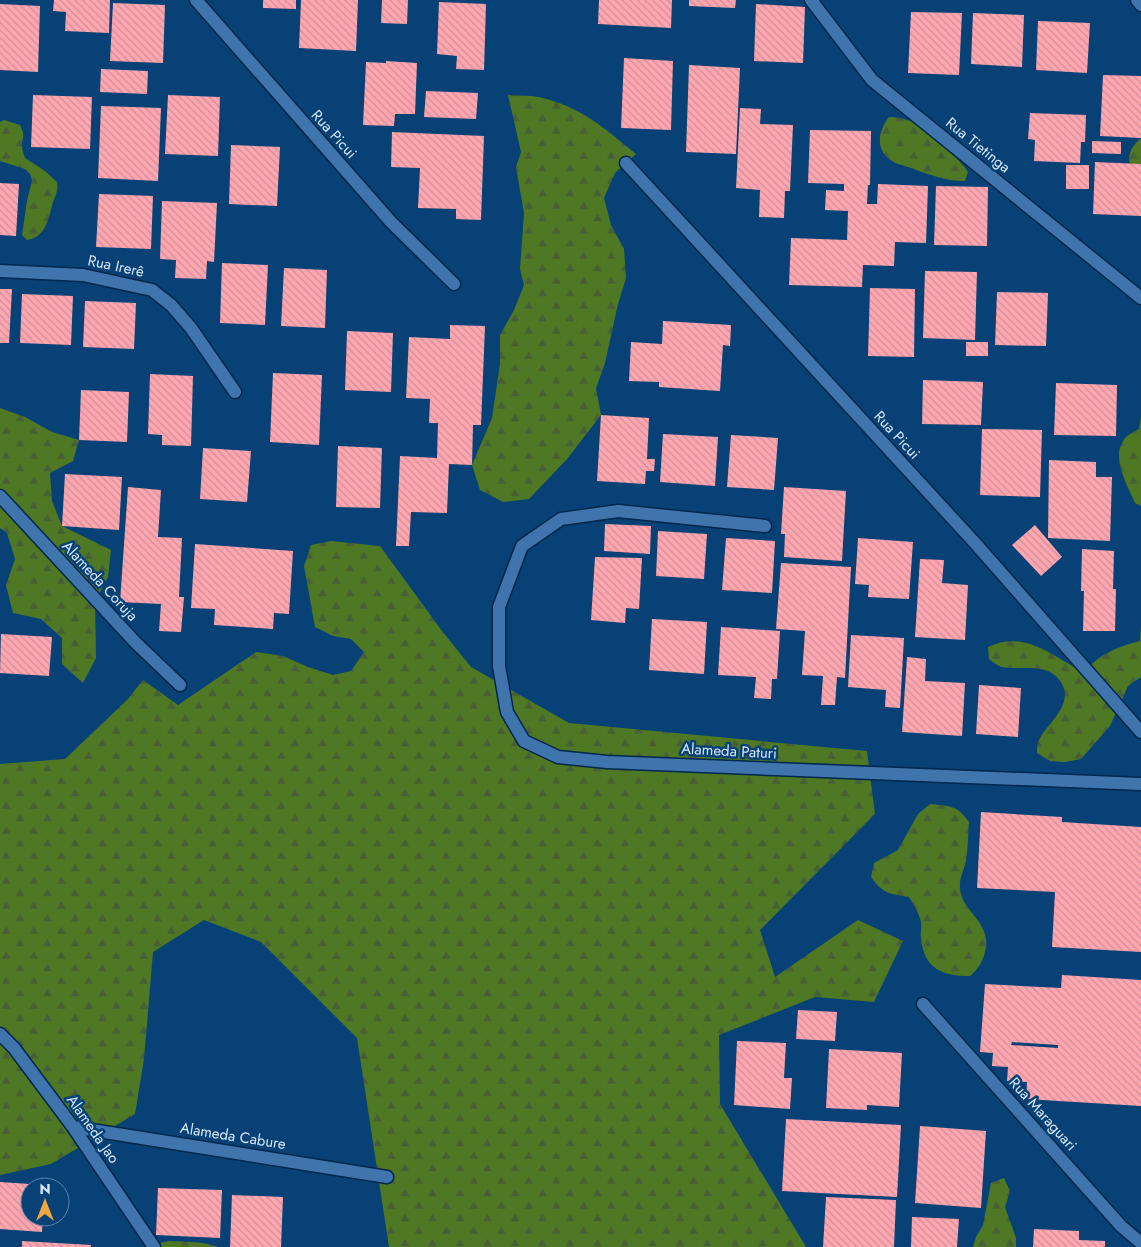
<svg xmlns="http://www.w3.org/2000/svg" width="1141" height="1247" font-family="Jost,sans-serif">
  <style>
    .forest { fill: url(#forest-firs) }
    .building { fill: url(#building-back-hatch); fill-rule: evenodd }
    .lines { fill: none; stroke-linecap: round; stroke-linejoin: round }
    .street-casing { stroke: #00274e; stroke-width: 15 }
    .street { stroke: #4074ad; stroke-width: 12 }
    .labels { text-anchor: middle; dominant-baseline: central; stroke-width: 5; stroke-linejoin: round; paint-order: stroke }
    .street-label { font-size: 15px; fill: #d7e8fb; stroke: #074175 }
  </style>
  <defs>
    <pattern id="forest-firs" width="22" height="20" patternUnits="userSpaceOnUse" patternTransform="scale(1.25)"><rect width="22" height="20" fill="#4e7823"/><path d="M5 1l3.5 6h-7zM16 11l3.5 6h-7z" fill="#475f37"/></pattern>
    <pattern id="building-back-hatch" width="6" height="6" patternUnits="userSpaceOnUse" patternTransform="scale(1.25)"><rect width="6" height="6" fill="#fea6b0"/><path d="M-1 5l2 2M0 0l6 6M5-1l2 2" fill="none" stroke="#ce8e97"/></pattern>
  </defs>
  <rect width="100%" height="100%" fill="#074175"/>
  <path class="forest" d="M508,95C518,96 529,95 539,97C582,107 604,128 636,154L615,173L604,198L611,225L624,249L626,278L618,304L605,363L596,388L601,415L567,459L529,499L503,502L480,490L472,465L492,418L500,364V335L514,310L524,285L520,269L524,213L516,167L521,152Z
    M889,117C917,118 935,134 952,154C958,160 964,165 968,172L965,181C947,181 933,176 916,170C910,167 904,166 898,164C875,155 876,134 889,117Z
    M4,120L20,125C26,137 22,136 22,146C22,150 24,155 25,158L45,171L57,182C59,192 54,197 52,206C48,221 45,237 27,240L22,235L27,201L32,180L30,174L25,169L0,161V122Z
    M1141,138V183C1129,166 1122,155 1141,138Z
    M0,408L25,417L52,432L79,440L73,461L50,473L52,501L62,526L111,550L108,577L95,602L96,658L83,683L62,664V638L41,619L13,613L6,585L15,559L7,533L0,528Z
    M1141,417V506L1135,503C1127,484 1109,456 1126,437C1129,434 1135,431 1139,429Z
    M331,541L380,546L442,631L471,667L569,723L867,751L875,814L760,930L775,977L858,920L903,941L874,1002L815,997L719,1035L720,1104L806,1247H389L357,1038L261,942L204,920L153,952L144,1059L135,1114L51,1164L0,1175V764L65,759L128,699L143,680L178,705L256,652L283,656L308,667L333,675L351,671L364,652L351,639L333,636L315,627L304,566L311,545Z
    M1141,625V677L1128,686L1110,726L1081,759L1065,762L1050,761L1037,753C1037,748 1037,743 1040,738C1049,722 1073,705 1062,684C1049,661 1024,671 1002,667C998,666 993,662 989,659L988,647C1025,629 1053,657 1085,673C1096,655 1120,646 1140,641Z
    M930,804C950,806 957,805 969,822C968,835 968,848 966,861C964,870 959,878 960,888C961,911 989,920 986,947C984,960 979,968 970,976C942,976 924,969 921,938C920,933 922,927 921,922C919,913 914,905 909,897C890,894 883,894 871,877L874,863L898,850L918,814Z
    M1004,1178L1010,1191L1005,1207L1016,1238V1247H973L976,1237L983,1225L991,1183Z
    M169,1241C186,1242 203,1241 218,1247H154L156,1244Z"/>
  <path class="building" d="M54,0H110L109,33L65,31L66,12L53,11Z
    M263,0H296V9L263,8Z
    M301,0H358L356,51L299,48Z
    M382,0H408L407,24L381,23Z
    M599,0H672L671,28L598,24Z
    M689,0H736L735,8L689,6Z
    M439,2L486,4L484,70L456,69L457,56L437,54Z
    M113,3L165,5L163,63L110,61Z
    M0,4L40,6L38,72L0,70Z
    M756,4L805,7L803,63L754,61Z
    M911,12L962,13L959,75L908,73Z
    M973,13L1024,15L1022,67L971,64Z
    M1038,21L1090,23L1087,73L1036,70Z
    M624,58L673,61L671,130L621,128Z
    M386,61L417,63L415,114H395L394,126L363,125L366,62L386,63Z
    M689,65L740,68L736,154L686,152Z
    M101,69L148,71L147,94L100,92Z
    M1103,75L1141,76V138L1100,136Z
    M426,91L478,93L476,119L424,117Z
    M33,95L92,97L90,149L31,147Z
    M168,95L220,97L218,156L165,154Z
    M101,106L161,108L158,181L98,178Z
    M740,108L761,109L760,124L793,125L790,191H785L784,218L759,217L760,190L736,188Z
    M1030,113L1086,115L1085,142H1081L1080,163L1034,161L1035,140L1028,139Z
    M810,130L871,131L870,185H868L867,204H877L878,184L928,186L926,243L895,242L894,266L863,265L862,287L789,285L791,238L847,240L848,211L825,210L826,190L844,191V184L808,183Z
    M392,132L484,136L481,220L456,219V209L418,208L420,168L391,167Z
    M1092,141L1121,142V154L1092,153Z
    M231,145L280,147L277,206L229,204Z
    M1095,162L1141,164V216L1093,214Z
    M1066,165H1089V189H1066Z
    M0,183L19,184L16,236L0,235Z
    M936,186L988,187L987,246L934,245Z
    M99,194L153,196L151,249L96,247Z
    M162,201L217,203L214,262L207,261L206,279L175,278L176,260L160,259Z
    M222,263L268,265L265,325L220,323Z
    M284,268L327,270L325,328L281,326Z
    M925,271L977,272L975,340L923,338Z
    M870,288L915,289L914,357L868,356Z
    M0,289H12L9,343H0Z
    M997,292L1048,293L1046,346L995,345Z
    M22,294L73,296L71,345L20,343Z
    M85,301L136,303L134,349L83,347Z
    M663,321L731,325L730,346L723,345L720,391L659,387V382L629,381L631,342L662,344Z
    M450,325L485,326L481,425H473L472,465L449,464L447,513L411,512L409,546H396L400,456L437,458L438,423H429L430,399L406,398L409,337L450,339Z
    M347,331L393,333L391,392L345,390Z
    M966,342H988V356H966Z
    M273,373L322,375L319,445L270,442Z
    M150,374L193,376L191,446L162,445V435L148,434Z
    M923,380L983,382L981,425L922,424Z
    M1056,383L1117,385L1116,436L1054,435Z
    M81,390L129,392L127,442L79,440Z
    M601,415L649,418L647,459H655L654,471H646L645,484L597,481Z
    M982,429L1042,430L1040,497L980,495Z
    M663,434L718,437L715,486L660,482Z
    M731,435L778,438L774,490L727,487Z
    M338,446L382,448L380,508L336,507Z
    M203,448L251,451L247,502L200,499Z
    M1049,460L1096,462V477H1112L1110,541L1048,538Z
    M65,474L122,477L119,530L62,526Z
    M128,487L161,490L158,537L182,538L179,597H184L181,632L159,631L161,604L120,602Z
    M784,487L846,491L842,561L784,557L785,534H781Z
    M605,524L651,526L650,554L604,551Z
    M1035,525L1062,557L1041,576L1012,545Z
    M658,531L707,534L704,579L656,576Z
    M726,538L775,541L772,593L722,590Z
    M858,538L913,542L909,599L868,597L869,585L855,584Z
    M195,544L293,551L289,614L274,613L273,629L214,625L215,609L191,608Z
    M1082,549L1114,551L1113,589H1116L1115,631H1083L1084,591H1081Z
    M595,557L642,558L639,609L626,608L625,623L591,620Z
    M920,559L944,560L942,583L968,585L965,640L915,637Z
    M781,563L851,567L845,678L837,677L835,705H821L823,676L802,675L805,631L776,629Z
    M652,619L707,622L704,674L649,670Z
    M721,627L780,631L777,679H772L771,699L754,698L756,677L718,675Z
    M1,634L52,637L49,676L0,673Z
    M851,635L904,638L900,708L885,707L886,690L848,687Z
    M907,657L926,659L925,681L965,683L962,736L902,732Z
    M979,685L1021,688L1018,737L976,734Z
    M981,812L1062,817V822L1141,827V952L1052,947L1055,892L977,888Z
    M1062,975L1141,980V1106L1026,1099L1027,1082L1007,1081L1008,1067L992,1066L993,1053L980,1052L985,984L1061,988ZM1012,1042L1058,1045V1048L1011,1045Z
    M798,1010L837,1012L835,1041L796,1039Z
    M737,1041L786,1043L784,1078H792L790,1109L734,1105Z
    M829,1049L902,1053L899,1107L867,1105V1110L826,1108Z
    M786,1119L901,1125L897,1197L782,1191Z
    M920,1126L986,1131L981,1208L915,1203Z
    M0,1182L45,1185V1187H30V1217H43L42,1232L0,1229Z
    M158,1188L222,1190L220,1238L156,1235Z
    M232,1195L283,1197L281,1247H230Z
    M826,1197L896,1200L894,1247H823Z
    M912,1217L959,1219L957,1247H911Z
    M1034,1229L1079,1231V1240L1105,1241V1247H1033Z
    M22,1241L91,1245V1247H22Z"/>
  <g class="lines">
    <g class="street-casing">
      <path id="street" d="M196,0L391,222L454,284
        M811,0L872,80L1141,298
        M1137,0L1141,5
        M626,163L975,543L1141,732
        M0,271L83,275L152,290L171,305L191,328L235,392
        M0,496L136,643L180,685
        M765,526L618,511L561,519L522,546L499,607V666L507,712L524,741L558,757L607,762L1141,784
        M923,1004L1121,1226L1141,1243
        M0,1034L14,1048L73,1127L154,1247
        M73,1127L387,1177"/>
    </g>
    <use href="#street" class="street"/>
  </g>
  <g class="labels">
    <g class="street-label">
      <text transform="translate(334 134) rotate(48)">Rua Picui</text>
      <text transform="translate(978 145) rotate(39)">Rua Tietinga</text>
      <text transform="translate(116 266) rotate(12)">Rua Irerê</text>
      <text transform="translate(897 435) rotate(47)">Rua Picui</text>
      <text transform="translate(100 581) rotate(47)">Alameda Coruja</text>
      <text transform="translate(729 751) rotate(3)">Alameda Paturi</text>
      <text transform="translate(1043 1114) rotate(48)">Rua Maraguari</text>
      <text transform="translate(93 1129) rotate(55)">Alameda Jao</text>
      <text transform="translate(233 1136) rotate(9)">Alameda Cabure</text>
    </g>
  </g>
  <g transform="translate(45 1202)"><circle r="24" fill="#074175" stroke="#5a84ab"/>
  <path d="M0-4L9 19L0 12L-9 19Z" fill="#efa73e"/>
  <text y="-8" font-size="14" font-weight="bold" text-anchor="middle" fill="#d7e8fb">N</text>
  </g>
</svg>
